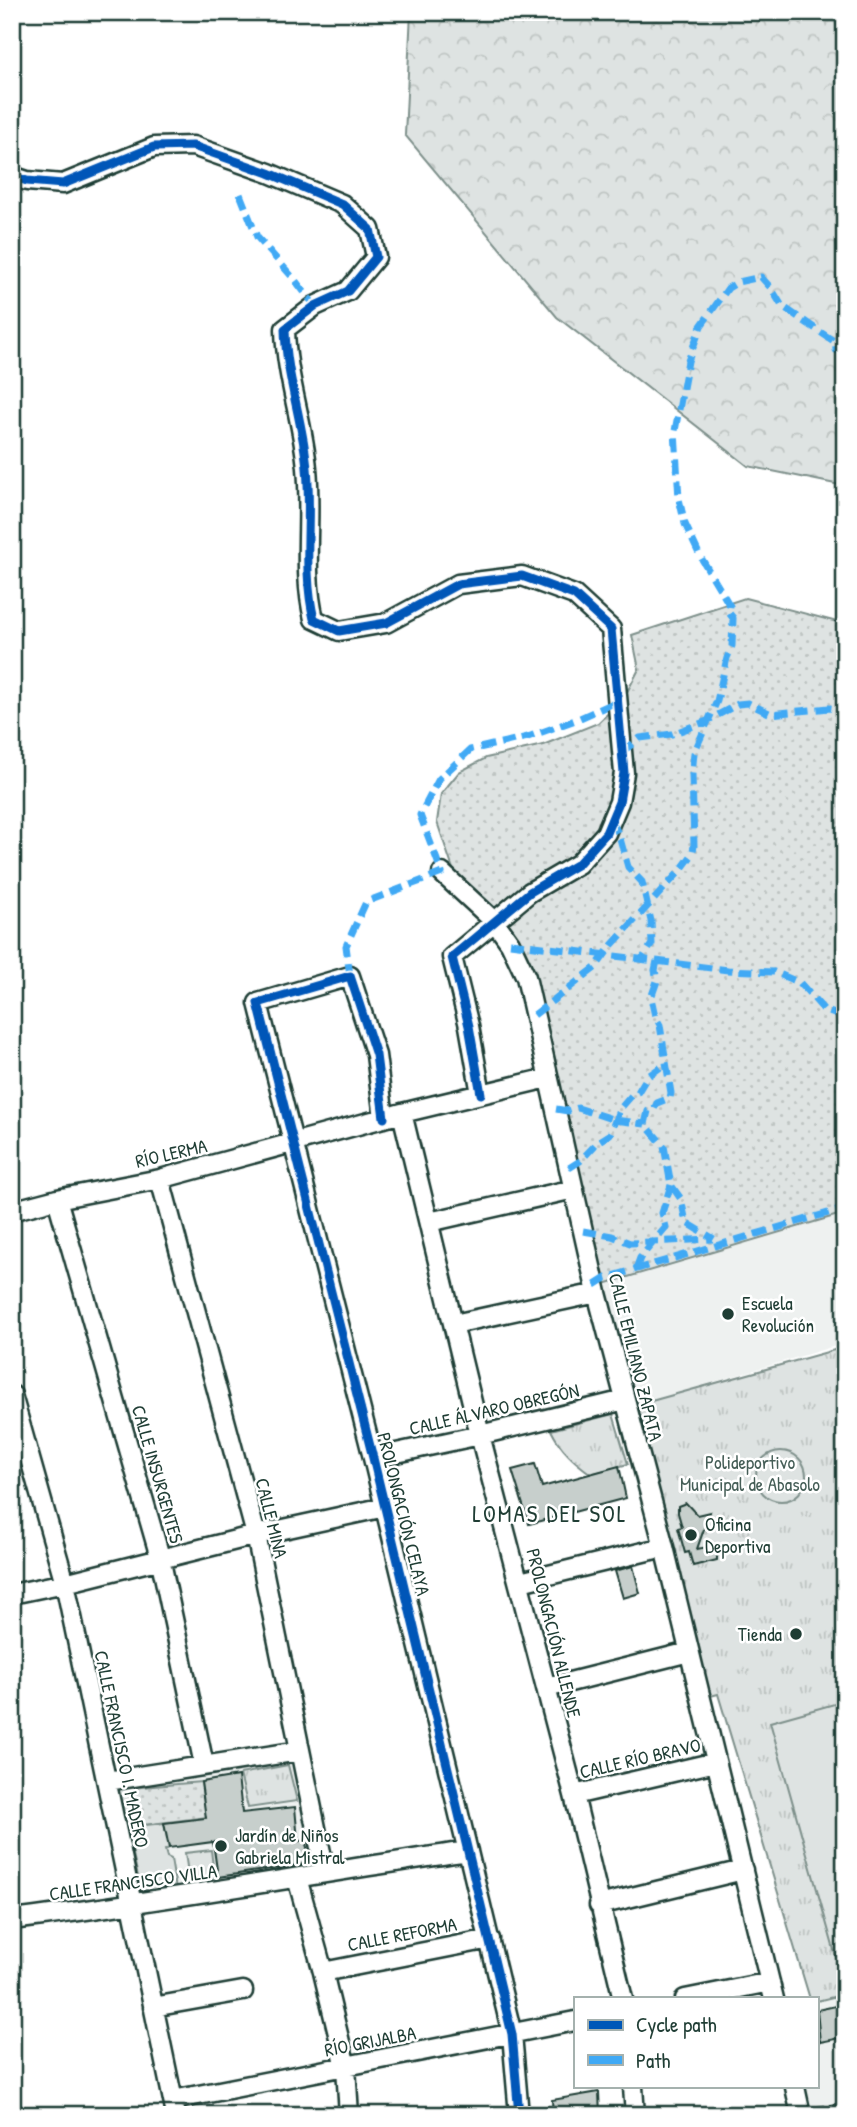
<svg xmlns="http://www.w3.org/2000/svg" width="857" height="2127" font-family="'Patrick Hand',sans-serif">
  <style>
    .built { fill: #eef1f0 }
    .grass { fill: url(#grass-dots); stroke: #7e908b; stroke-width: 2 }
    .forest { fill: url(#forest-crowns); stroke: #7e908b; stroke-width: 2 }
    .park { fill: url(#park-tufts); stroke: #7e908b; stroke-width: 2 }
    .garden { fill: #dee3e2; stroke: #7e908b; stroke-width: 2 }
    .building { fill: #c7cfcc; stroke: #1f3d34; stroke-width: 2 }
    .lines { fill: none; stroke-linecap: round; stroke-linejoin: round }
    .minor-casing { stroke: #1f3d34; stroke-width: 23 }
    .path { stroke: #1f3d34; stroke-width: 2.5; stroke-dasharray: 7 5; stroke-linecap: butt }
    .minor { stroke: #fff; stroke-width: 18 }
    .quiet { stroke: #3fa9f5; stroke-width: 7; stroke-dasharray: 14 7; stroke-linecap: butt }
    .cycleway-casing { stroke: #fff; stroke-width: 13 }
    .cycleway { stroke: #0057b8; stroke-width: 9 }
    .poi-dot { fill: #1f3d34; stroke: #fff; stroke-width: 2.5 }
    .labels { text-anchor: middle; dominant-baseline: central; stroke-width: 5; stroke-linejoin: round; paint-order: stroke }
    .street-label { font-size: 19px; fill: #1f3d34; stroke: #fff }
    .poi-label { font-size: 19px; fill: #1f3d34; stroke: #fff; text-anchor: start }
    .park-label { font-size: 19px; fill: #455e57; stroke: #fff }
    .quarter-label { font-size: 23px; letter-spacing: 2px; fill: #1f3d34; stroke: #fff }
  </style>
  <defs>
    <pattern id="grass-dots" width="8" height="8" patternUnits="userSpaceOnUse" patternTransform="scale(1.75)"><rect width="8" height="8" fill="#dee3e2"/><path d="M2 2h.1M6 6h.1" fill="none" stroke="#bec4c2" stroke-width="1.8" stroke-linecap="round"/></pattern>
    <pattern id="forest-crowns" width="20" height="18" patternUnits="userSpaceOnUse" patternTransform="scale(1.75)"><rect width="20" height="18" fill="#dee3e2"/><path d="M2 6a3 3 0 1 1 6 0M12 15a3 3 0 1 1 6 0" fill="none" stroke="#bec4c2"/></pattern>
    <pattern id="park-tufts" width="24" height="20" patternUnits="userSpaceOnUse" patternTransform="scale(1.75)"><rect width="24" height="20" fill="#dee3e2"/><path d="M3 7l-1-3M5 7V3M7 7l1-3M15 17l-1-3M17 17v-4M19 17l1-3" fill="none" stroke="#bec4c2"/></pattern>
  </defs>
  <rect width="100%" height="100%" fill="#fff"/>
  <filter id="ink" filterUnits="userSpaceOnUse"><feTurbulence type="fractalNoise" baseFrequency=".0143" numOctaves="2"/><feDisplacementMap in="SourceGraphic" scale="14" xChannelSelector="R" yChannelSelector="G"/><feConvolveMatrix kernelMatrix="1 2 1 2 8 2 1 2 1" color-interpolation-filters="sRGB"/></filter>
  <g filter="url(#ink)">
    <path class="built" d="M845,1213V1343L637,1405L604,1284Z
      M291,1762L316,1866L142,1895L118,1789Z
      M845,1994V2115H809L803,2087H817V2001Z"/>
    <path class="grass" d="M745,598L845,624V1213L604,1284L550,1041L532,972L513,929L454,872L437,822L441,794L459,772L486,758L543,745L598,723L624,698L639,669L632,635Z
      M201,1782L203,1797L224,1815L127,1827L118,1789Z"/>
    <path class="forest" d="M411,12H845V486L748,466L557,317L405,135Z"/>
    <path class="park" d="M845,1347V1994L817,2001L810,1999L718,1694L707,1697L671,1557L637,1405Z
      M613,1414L628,1464L591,1474C573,1461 561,1450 551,1430Z
      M288,1765L297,1801L248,1808L240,1774Z"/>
    <path class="garden" d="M756 1476a25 25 0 1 1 50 0a25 25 0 1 1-50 0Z
      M845,1701V1955L836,1957L770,1722Z
      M164,1823L169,1848L165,1850L167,1857L171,1859L176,1889L142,1895L127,1827Z
      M211,1850L215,1883L190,1887L185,1853Z"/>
    <path class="building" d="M535,1464L542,1487L619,1466L626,1498L529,1524L512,1470Z
      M686,1503L697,1515L710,1512L697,1549L713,1546L717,1554V1560L693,1566L689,1552L685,1553L678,1528L682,1527L678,1513V1506Z
      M633,1566L640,1593L623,1598L615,1571Z
      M238,1776L242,1813L295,1807L298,1841L305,1840L311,1863L218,1877L213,1842L169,1848L164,1823L206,1818L201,1782Z
      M845,2004V2037L820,2042L817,2010Z
      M599,2092L600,2115H553L552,2100Z"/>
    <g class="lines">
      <g class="minor-casing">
        <path id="minor" d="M12,176L27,181L63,184L154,147L193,146L269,173L342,204L370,229L376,257L348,291L315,306L285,329C286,377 303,421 307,468C312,519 302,570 314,619L339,631L386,623L458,584L522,576L574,595L611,629L624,773L619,802L606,833L578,864L530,892L452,957L469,1026L481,1094
          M442,873L495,922L510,943L526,977L597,1293L664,1547L774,1999
          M402,1113L480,1435L574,1795L623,1999
          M384,1118L376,1055L350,976L258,1003L373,1458L512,2034L519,2115
          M160,1179L256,1535L325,1872
          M57,1199L160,1557L204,1765
          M15,1210L57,1199L160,1179L402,1113L548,1078
          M429,1222L574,1189
          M454,1324L597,1293
          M12,1395L65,1583L176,2115
          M373,1458L480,1435L625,1400
          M520,1582L664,1547
          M12,1594L65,1583L256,1535L385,1507
          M546,1688L689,1652
          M107,1781L299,1751
          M574,1795L716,1762
          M297,1878L323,1972L346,2067L349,2115
          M599,1905L743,1870
          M12,1920C165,1901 316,1873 468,1851
          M323,1972L490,1939
          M685,1999L770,1982
          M153,2007L243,1991
          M633,2087L635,2115
          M795,2087L801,2115
          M173,2100L575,2021"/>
      </g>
      <path class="path" d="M818,2107L845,2103"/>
      <use href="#minor" class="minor"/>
      <path class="quiet" d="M240,194L257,237L295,280L315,306
        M622,752L640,738L672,734L707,721L738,704L748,703L771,714L829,708L845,710
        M611,820L619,835L628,867L642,882L651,921L652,944L643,958
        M510,943L728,970L774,972L800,983L824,1010L845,1018
        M657,961L655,970L657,981L651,998L655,1016L660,1025L671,1093L670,1098L657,1103L654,1109L648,1111L645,1124L664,1146L671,1185L681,1199L686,1222L714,1239
        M350,976L346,946L366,902L442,873L420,815L439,779L470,750L528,737L578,719L618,701
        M534,1015L595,968L612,945L680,871L692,855L694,846L692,774L694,753L717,701L727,658L732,646L733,618L729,613L730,606L700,556L685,524L679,499L675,431L688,361L701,326L728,288L738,282L761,277L771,288L782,306L835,342L836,350L845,354
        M556,1109L568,1111L578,1108L615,1120L645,1124
        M569,1168L580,1161L599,1141L610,1134L619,1110L632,1095L638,1092L647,1077L665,1064
        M583,1231L612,1236L630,1243L713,1239
        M636,1269L640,1258L666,1227L662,1213L671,1185
        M595,1285L606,1278L845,1208"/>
      <g class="cycleway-casing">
        <path id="cycleway" d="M12,176L27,181L63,184L154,147L193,146L269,173L342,204L370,229L376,257L348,291L315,306L285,329C286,377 303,421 307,468C312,519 302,570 314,619L339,631L386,623L458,584L522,576L574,595L611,629L624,773L619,802L606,833L578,864L530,892L452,957L469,1026L481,1094
          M384,1118L376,1055L350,976L258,1003L373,1458L512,2034L519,2115"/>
      </g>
      <use href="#cycleway" class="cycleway"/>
    </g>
  </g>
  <g class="poi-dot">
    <circle cx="728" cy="1314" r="7"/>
    <circle cx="691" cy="1535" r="7"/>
    <circle cx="796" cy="1634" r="7"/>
    <circle cx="221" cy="1846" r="7"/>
  </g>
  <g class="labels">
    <g class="street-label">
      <text transform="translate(171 1153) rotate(-13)">RÍO LERMA</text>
      <text transform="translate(636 1357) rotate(76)">CALLE EMILIANO ZAPATA</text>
      <text transform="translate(494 1409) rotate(-13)">CALLE ÁLVARO OBREGÓN</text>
      <text transform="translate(158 1474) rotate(74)">CALLE INSURGENTES</text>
      <text transform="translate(404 1514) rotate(76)">PROLONGACIÓN CELAYA</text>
      <text transform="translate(272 1518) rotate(76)">CALLE MINA</text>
      <text transform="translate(554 1633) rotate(76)">PROLONGACIÓN ALLENDE</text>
      <text transform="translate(122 1749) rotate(78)">CALLE FRANCISCO I. MADERO</text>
      <text transform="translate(640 1758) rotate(-13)">CALLE RÍO BRAVO</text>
      <text transform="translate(133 1882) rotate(-8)">CALLE FRANCISCO VILLA</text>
      <text transform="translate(402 1934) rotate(-11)">CALLE REFORMA</text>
      <text transform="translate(370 2041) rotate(-11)">RÍO GRIJALBA</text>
    </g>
    <g class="poi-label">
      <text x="742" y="1303">Escuela<tspan x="742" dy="22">Revolución</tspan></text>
      <text x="705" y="1524">Oficina<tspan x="705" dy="22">Deportiva</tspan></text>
      <text x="782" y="1634" text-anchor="end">Tienda</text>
      <text x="235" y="1835">Jardín de Niños<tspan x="235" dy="22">Gabriela Mistral</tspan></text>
    </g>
    <g class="park-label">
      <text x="750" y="1462">Polideportivo<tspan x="750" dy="22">Municipal de Abasolo</tspan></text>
    </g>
    <g class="quarter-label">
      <text x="550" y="1513">LOMAS DEL SOL</text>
    </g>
  </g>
  <rect width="857" height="2127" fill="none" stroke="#fff" stroke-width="42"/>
  <rect x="21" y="21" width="815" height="2085" fill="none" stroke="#1f3d34" stroke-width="2.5" filter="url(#ink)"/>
  <rect x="574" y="1997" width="245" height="91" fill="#ffffff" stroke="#a5b1ae" stroke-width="2"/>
  <rect x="588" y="2020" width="35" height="10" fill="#0057b8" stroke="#a5b1ae" stroke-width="2"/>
  <text x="636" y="2032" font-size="21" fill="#1f3d34">Cycle path</text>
  <rect x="588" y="2055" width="35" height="10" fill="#3fa9f5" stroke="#a5b1ae" stroke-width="2"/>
  <text x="636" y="2068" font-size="21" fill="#1f3d34">Path</text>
</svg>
